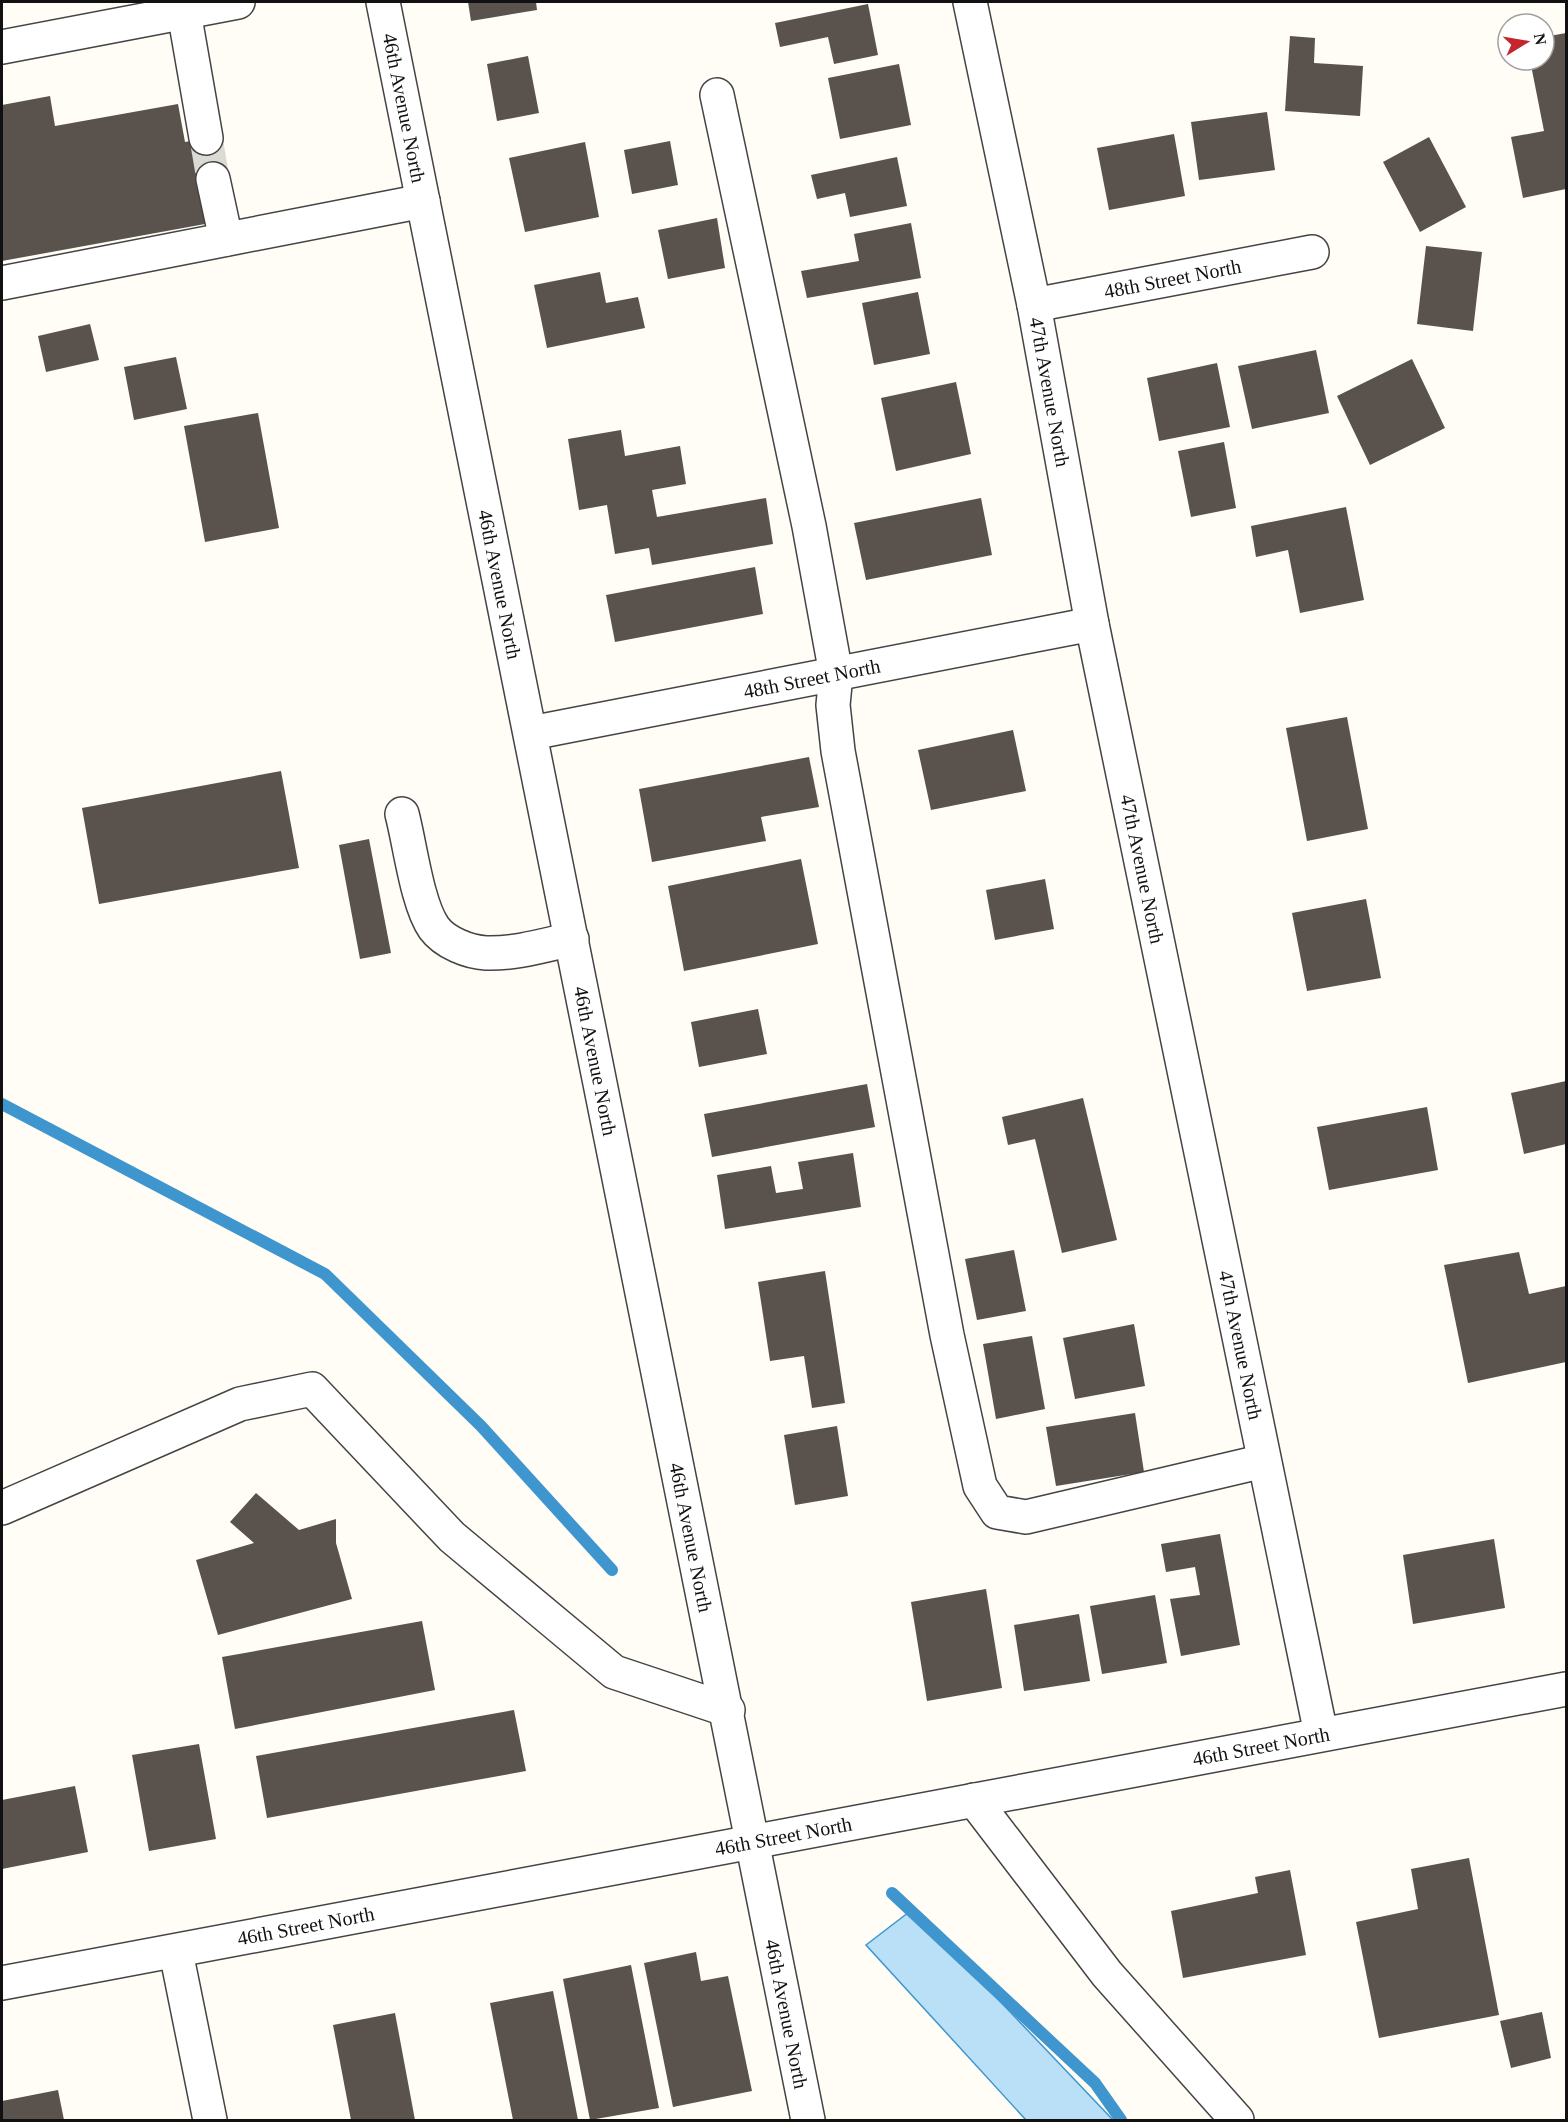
<svg xmlns="http://www.w3.org/2000/svg" width="1568" height="2122" font-family="Georgia,serif">
  <style>
    .water { fill: #b9e0f7; stroke: #3f96cf; stroke-width: 1.5 }
    .lines { fill: none; stroke-linecap: round; stroke-linejoin: round }
    .stream { stroke: #3f96cf; stroke-width: 12 }
    .building { fill: #5a524d }
    .minor-tunnel { stroke: #dbdad3; stroke-width: 33; stroke-dasharray: 33 16; stroke-linecap: butt }
    .minor-casing { stroke: #444; stroke-width: 36 }
    .minor { stroke: #fff; stroke-width: 33 }
    .labels { text-anchor: middle; dominant-baseline: central; stroke-width: 6; stroke-linejoin: round; paint-order: stroke }
    .street-label { font-size: 20px; fill: #111; stroke: #fff }
  </style>
  <rect width="100%" height="100%" fill="#fffdf5"/>
  <path class="water" d="M913,1909L934,1932L1113,2120H1026L866,1945Z"/>
  <g class="lines">
    <path class="stream" d="M2,1104L325,1274L481,1426L612,1570
      M892,1893L1095,2083L1121,2120"/>
  </g>
  <path class="building" d="M468,2H536L537,10L471,21Z
    M868,4L878,55L834,64L828,37L780,47L775,23Z
    M1566,33V189L1523,198L1511,137L1544,131L1530,60H1544V37Z
    M1290,36L1315,38L1314,63L1363,66L1360,116L1285,111Z
    M528,56L539,113L497,121L487,64Z
    M899,64L911,125L840,139L828,78Z
    M50,96L55,126L178,104L185,142L218,136L225,176L197,182L205,224L2,261V105Z
    M1267,112L1275,170L1199,180L1191,122Z
    M1174,134L1185,196L1109,210L1097,148Z
    M1429,137L1466,207L1420,232L1383,162Z
    M670,141L678,185L632,194L624,150Z
    M585,142L599,217L525,232L509,158Z
    M897,157L907,206L850,217L845,193L817,199L811,175Z
    M717,218L725,268L668,279L658,230Z
    M911,223L921,278L807,298L801,271L859,261L854,234Z
    M1426,246L1482,252L1473,331L1417,324Z
    M600,272L606,303L638,297L645,328L547,348L534,285Z
    M918,292L930,354L874,365L862,303Z
    M90,324L99,360L46,372L38,336Z
    M1316,350L1329,413L1252,429L1238,366Z
    M176,357L187,409L134,420L124,367Z
    M1412,359L1445,428L1370,465L1337,396Z
    M1217,363L1230,427L1159,441L1147,378Z
    M956,382L971,454L896,471L881,398Z
    M258,413L279,528L205,542L184,426Z
    M621,430L625,456L680,446L686,484L652,490L657,517L766,498L773,544L652,565L649,548L615,554L607,505L579,510L568,439Z
    M1224,442L1236,508L1191,517L1178,451Z
    M981,498L992,555L866,580L854,523Z
    M1346,507L1364,600L1300,613L1288,550L1256,557L1251,526Z
    M755,567L763,614L615,642L606,595Z
    M1347,717L1368,829L1307,841L1286,728Z
    M1013,730L1026,791L931,810L918,750Z
    M809,757L819,807L761,817L766,841L652,862L639,789Z
    M281,771L299,868L99,904L82,808Z
    M369,839L391,953L360,959L339,845Z
    M801,859L818,944L684,971L668,886Z
    M1045,879L1054,929L995,940L986,890Z
    M1366,899L1381,978L1307,991L1292,913Z
    M758,1009L767,1054L699,1067L691,1022Z
    M1566,1081V1144L1524,1154L1511,1093Z
    M867,1084L875,1127L712,1157L704,1114Z
    M1083,1098L1117,1240L1062,1253L1035,1139L1008,1145L1002,1117Z
    M1427,1107L1438,1170L1329,1190L1317,1127Z
    M853,1153L861,1207L725,1229L717,1175L771,1166L776,1193L803,1189L798,1162Z
    M1014,1250L1026,1311L977,1320L965,1259Z
    M1519,1252L1529,1294L1566,1286V1362L1468,1383L1444,1265Z
    M825,1271L845,1403L812,1408L804,1356L770,1361L758,1282Z
    M1134,1324L1145,1386L1075,1399L1063,1338Z
    M1032,1336L1045,1409L996,1419L983,1344Z
    M1135,1413L1144,1472L1056,1486L1046,1427Z
    M837,1426L848,1496L795,1505L784,1435Z
    M256,1493L299,1530L336,1519V1543L352,1599L218,1635L196,1560L254,1543L230,1522Z
    M1220,1534L1240,1645L1181,1656L1170,1599L1200,1595L1195,1567L1166,1572L1161,1544Z
    M1494,1539L1505,1608L1413,1624L1403,1555Z
    M986,1589L1002,1688L927,1701L911,1602Z
    M1155,1595L1167,1663L1102,1674L1090,1606Z
    M1079,1614L1090,1681L1024,1691L1014,1625Z
    M422,1621L435,1690L235,1729L222,1657Z
    M514,1710L526,1771L267,1818L256,1756Z
    M199,1744L216,1839L149,1851L132,1755Z
    M75,1786L88,1852L2,1869V1800Z
    M1469,1858L1499,2015L1379,2038L1356,1922L1418,1909L1411,1869Z
    M1290,1870L1306,1955L1183,1978L1171,1911L1258,1893L1255,1877Z
    M696,1952L701,1981L728,1976L752,2091L673,2107L644,1963Z
    M631,1965L659,2108L590,2120L563,1979Z
    M553,1991L578,2120H513L490,2003Z
    M1542,2012L1551,2058L1511,2068L1500,2021Z
    M395,2013L415,2120H351L333,2025Z
    M58,2090L64,2120H3L2,2101Z"/>
  <g class="lines">
    <path class="minor-tunnel" d="M206,138L213,179"/>
    <g class="minor-casing">
      <g id="minor">
        <path id="s1" d="M383,2L808,2120"/>
        <path id="s2" d="M970,2L1034,305L1092,624L1321,1734"/>
        <path d="M184,12L206,138"/>
        <path d="M2,47L238,2"/>
        <path d="M717,95L809,526L836,674L833,705L838,751L947,1335L980,1486L997,1512L1026,1517L1264,1461"/>
        <path d="M213,179L226,239"/>
        <path d="M2,283L423,201"/>
        <path id="s3" d="M1034,305L1312,252"/>
        <path id="s4" d="M531,733L1092,624"/>
        <path d="M402,814C410,844 417,904 434,928C445,943 469,952 486,953C515,954 545,945 572,939"/>
        <path d="M2,1508L240,1404L312,1389L452,1537L614,1672L728,1710"/>
        <path d="M974,1800L1107,1974L1237,2120"/>
        <path d="M176,1952L210,2120"/>
        <path id="s5" d="M2,1983L1566,1689"/>
      </g>
    </g>
    <use href="#minor" class="minor"/>
  </g>
  <g class="labels">
    <g class="street-label">
      <text stroke="none"><textPath href="#s1" startOffset="108">46th Avenue North</textPath></text>
      <text stroke="none"><textPath href="#s3" startOffset="141">48th Street North</textPath></text>
      <text stroke="none"><textPath href="#s2" startOffset="398">47th Avenue North</textPath></text>
      <text stroke="none"><textPath href="#s1" startOffset="594">46th Avenue North</textPath></text>
      <text stroke="none"><textPath href="#s4" startOffset="286">48th Street North</textPath></text>
      <text stroke="none"><textPath href="#s2" startOffset="884">47th Avenue North</textPath></text>
      <text stroke="none"><textPath href="#s1" startOffset="1080">46th Avenue North</textPath></text>
      <text stroke="none"><textPath href="#s2" startOffset="1370">47th Avenue North</textPath></text>
      <text stroke="none"><textPath href="#s1" startOffset="1566">46th Avenue North</textPath></text>
      <text stroke="none"><textPath href="#s5" startOffset="1281">46th Street North</textPath></text>
      <text stroke="none"><textPath href="#s5" startOffset="795">46th Street North</textPath></text>
      <text stroke="none"><textPath href="#s5" startOffset="309">46th Street North</textPath></text>
      <text stroke="none"><textPath href="#s1" startOffset="2052">46th Avenue North</textPath></text>
    </g>
  </g>
  <rect width="1568" height="2122" fill="none" stroke="#111111" stroke-width="6"/>
  <g transform="translate(1526 42) rotate(79)"><circle r="28" fill="#ffffff" stroke="#a0a0a0" stroke-width="1.5"/>
  <path d="M0-4.5L10 22L0 15L-10 22Z" fill="#c4262e"/>
  <text y="-9" font-size="16" font-weight="bold" text-anchor="middle" fill="#111111">N</text>
  </g>
</svg>
